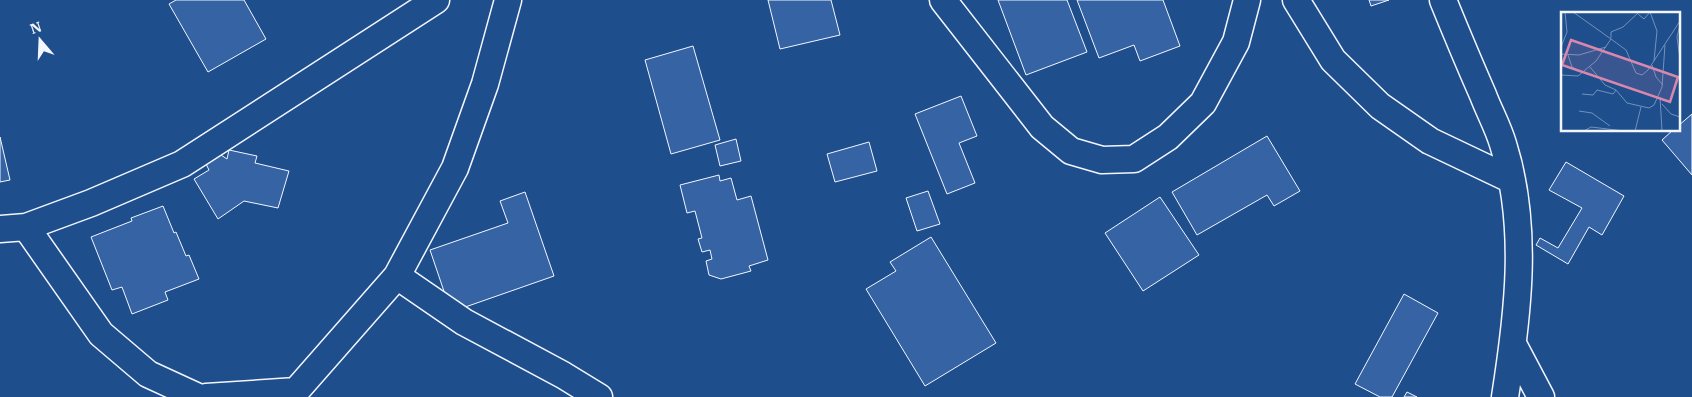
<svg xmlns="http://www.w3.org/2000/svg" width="1692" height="397" font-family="'IBM Plex Serif',serif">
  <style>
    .building { fill: #3563a3; stroke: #f2f6ff }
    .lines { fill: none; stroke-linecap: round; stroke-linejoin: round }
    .minor-casing { stroke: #f2f6ff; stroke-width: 29 }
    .minor { stroke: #1f4e8c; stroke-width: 26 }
    .inset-road { fill: none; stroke: #7391ba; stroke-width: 1 }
    .view { fill: #da87ad; fill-opacity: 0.15; stroke: #da87ad; stroke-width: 2.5 }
    .inset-edge { fill: none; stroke: #f2f6ff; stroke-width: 2.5 }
  </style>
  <rect width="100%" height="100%" fill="#1f4e8c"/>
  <path class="building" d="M176,0H244L266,39L208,72L169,4Z
    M768,0H831L840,35L780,49Z
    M998,0H1067L1087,52L1026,75Z
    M1077,0H1163L1180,46L1140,61L1134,45L1099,58Z
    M1369,0H1389L1371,6Z
    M693,46L720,140L671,154L645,60Z
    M961,96L977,136L959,143L975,183L947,194L915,114Z
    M1692,114V175L1662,140L1673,130H1678V126Z
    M1267,136L1300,191L1274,206L1267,195L1197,235L1172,192Z
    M0,137L10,180L0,182Z
    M736,139L741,161L720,166L715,145Z
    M869,142L877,171L835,182L827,154Z
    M229,150L257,156L255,163L289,171L278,208L244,201L218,219L194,179L209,170L206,164L221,155L227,159Z
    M1566,162L1624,196L1602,235L1589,227L1568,264L1536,245L1540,238L1558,248L1582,208L1549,190Z
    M719,175L720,181L731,178L737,200L751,196L768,260L749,266L751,271L721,279L709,275L706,261L712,259L710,250L702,252L698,239L702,238L695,211L687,213L680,185Z
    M928,191L940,224L917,231L906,198Z
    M525,192L554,276L451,312L430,250L508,223L500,201Z
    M1160,197L1199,255L1143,291L1105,233Z
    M163,206L174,233L176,232L186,256L189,255L199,279L165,292L168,300L132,314L122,287L112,290L91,237L132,221L131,218Z
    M931,237L996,343L925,386L866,289L896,271L890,262Z
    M1404,294L1438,313L1392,397H1380L1355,384Z
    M1407,392L1417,397H1404Z"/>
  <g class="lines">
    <g class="minor-casing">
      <path id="minor" d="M943,0L1042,127L1071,151L1102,160L1134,159L1168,137L1203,103L1236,42L1247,0
        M1296,0L1333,60L1380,106L1430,141L1512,180
        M1443,0C1456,32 1469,63 1483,95C1489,111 1498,127 1503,144C1529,226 1518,314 1505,397
        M26,227L101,334L148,374L198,397
        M0,229L26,227L91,203L182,164L436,0
        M397,276L464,322L563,375L599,397
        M1513,344L1541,397
        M206,397L296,391
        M294,397L296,391L397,276L455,168L485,84L508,0"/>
    </g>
    <use href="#minor" class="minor"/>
  </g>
  <g transform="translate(1561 12)">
    <rect width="119" height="119" fill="#1f4e8c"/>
    <path class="inset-road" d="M12,0L50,27M89,0L96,19L93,49M77,2L83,7L89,0M119,13L116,25L119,47M50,26V20L62,15L78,0M0,35L6,20L4,0M0,42L18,43L45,35M7,43L11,55L20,60M91,53L95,65L102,73M29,55L44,73L55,78L66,91L88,96L93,93L101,75L104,33M0,63L17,64L35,49L50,27L65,38L75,61L81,63L87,58L119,9M21,82L32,83L36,78L52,82L55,78M99,85L101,119M101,92L110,102L119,105M18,99L31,101L49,114M23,119L30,115L63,119M74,119L80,95"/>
    <path class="view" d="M10,28L117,65L109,90L1,53Z"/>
    <rect width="119" height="119" class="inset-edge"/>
  </g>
  <g transform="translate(40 40) rotate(341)" stroke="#1f4e8c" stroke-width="4" paint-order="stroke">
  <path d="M0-4L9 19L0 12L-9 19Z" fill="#f2f6ff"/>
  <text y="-8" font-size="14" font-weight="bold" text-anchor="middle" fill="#f2f6ff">N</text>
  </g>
</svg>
